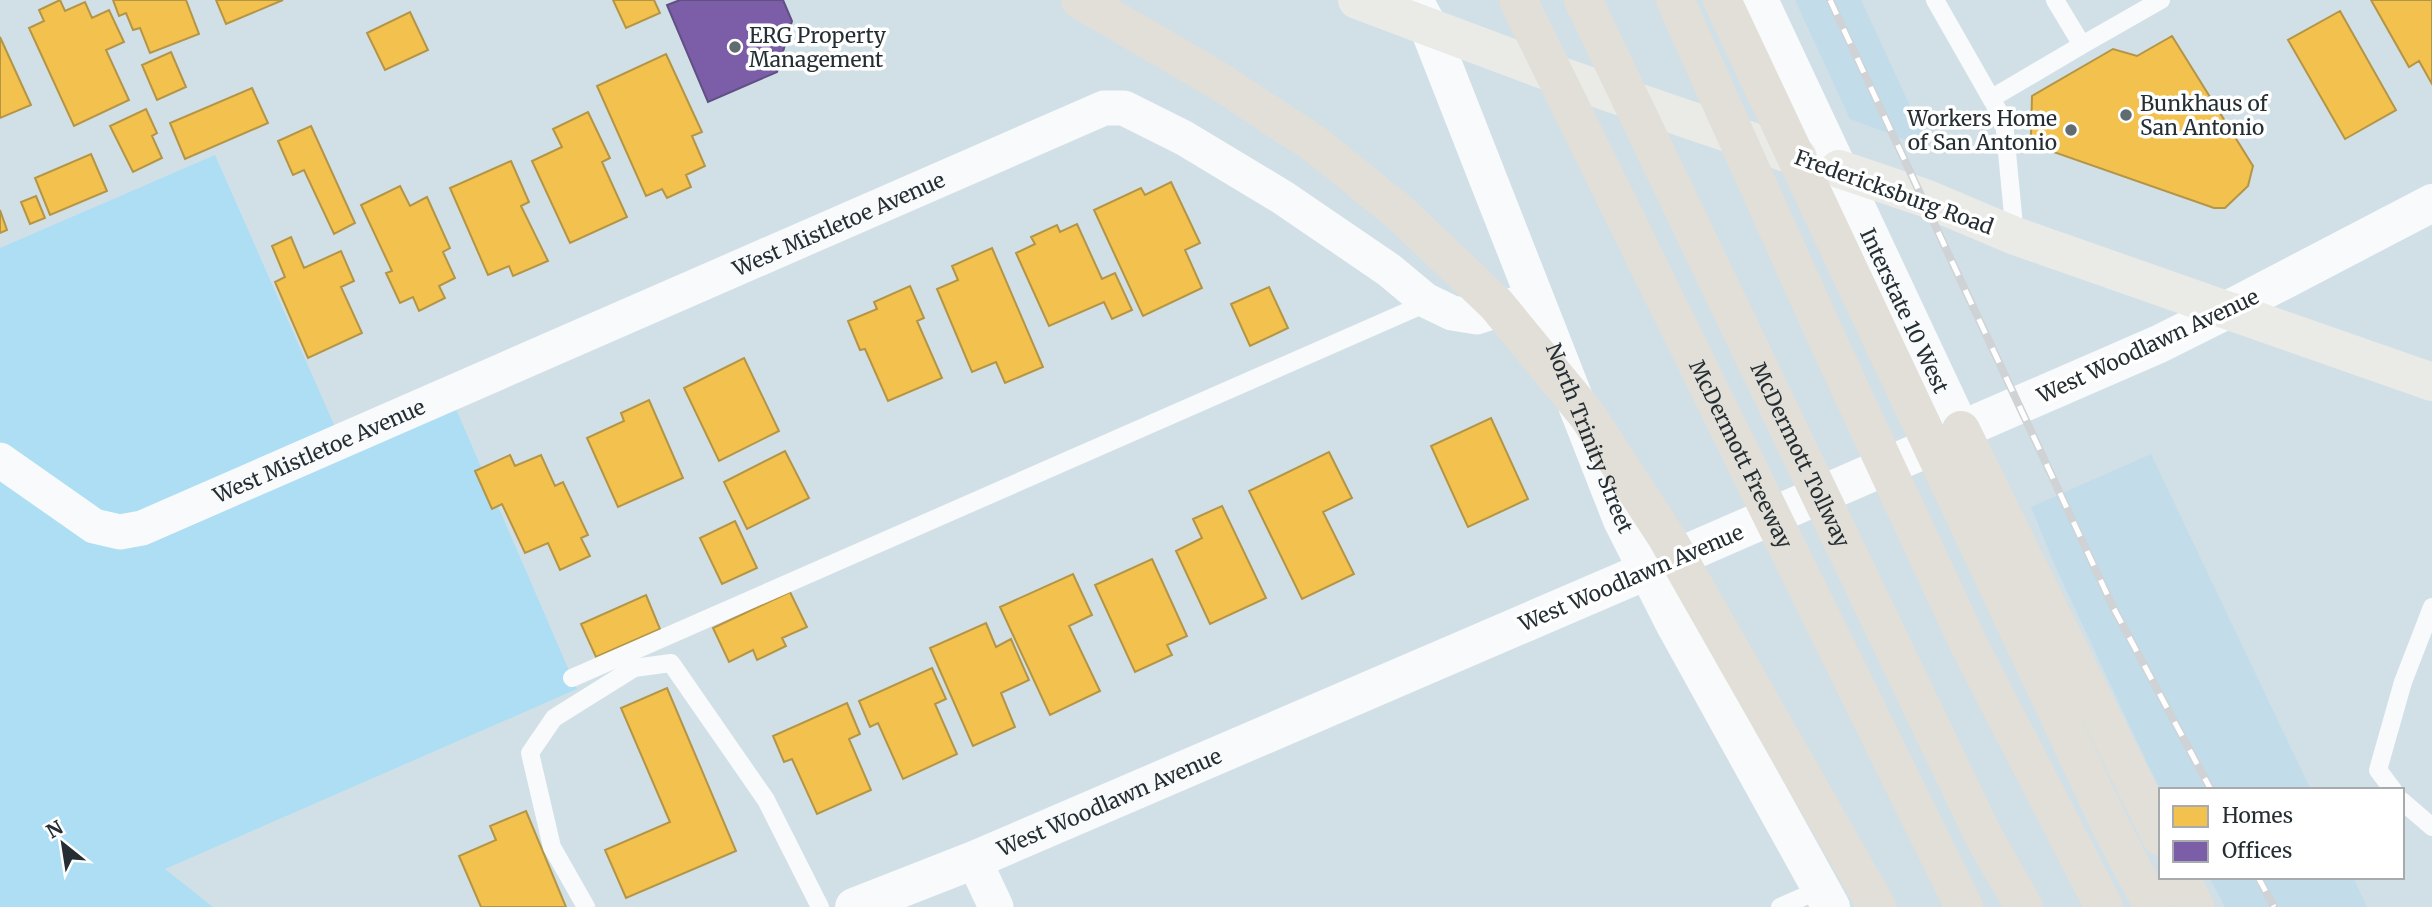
<svg xmlns="http://www.w3.org/2000/svg" width="2432" height="907" font-family="Merriweather,serif">
  <style>
    .built { fill: #c2dce9 }
    .green { fill: #addef4 }
    .homes { fill: #f2c14e; stroke: #b49546; stroke-width: 2 }
    .offices { fill: #7b5ea7; stroke: #615084; stroke-width: 2 }
    .lines { fill: none; stroke-linecap: round; stroke-linejoin: round }
    .service { stroke: #f8fafb; stroke-width: 18 }
    .minor { stroke: #f8fafb; stroke-width: 35 }
    .tertiary { stroke: #f8fafb; stroke-width: 38 }
    .secondary { stroke: #f8fafb; stroke-width: 38 }
    .primary { stroke: #eaeae6; stroke-width: 38 }
    .motorway { stroke: #e1dfd8; stroke-width: 38 }
    .rail-casing { stroke: #cfd3d5; stroke-width: 8 }
    .rail { stroke: #fff; stroke-width: 5; stroke-dasharray: 16; stroke-linecap: butt }
    .poi-dot { fill: #616c72; stroke: #fff; stroke-width: 2.5 }
    .labels { text-anchor: middle; dominant-baseline: central; stroke-width: 7; stroke-linejoin: round; paint-order: stroke }
    .poi-label { font-size: 21px; fill: #242e33; stroke: #fff; text-anchor: start }
    .street-label { font-size: 21px; fill: #242e33; stroke: #fff }
  </style>
  <rect width="100%" height="100%" fill="#d1e0e7"/>
  <path class="built" d="M1795,0H1861L1930,149L1850,119Z
    M2151,454L2311,790H2161L2148,765L2055,566L2031,507Z
    M2209,877H2353L2367,907H2225Z"/>
  <path class="green" d="M215,155L347,454L456,409L577,689L165,869L213,907H0V248Z"/>
  <path class="homes" d="M60,0L65,11L85,2L92,18L109,10L124,42L106,50L129,100L74,126L29,28L44,21L39,10Z
    M113,0H186L199,34L150,53L140,28L133,30L126,13L119,16Z
    M216,0H283L226,24Z
    M613,0H654L660,13L626,28Z
    M2371,0H2432V84L2419,61L2409,67Z
    M2340,11L2396,110L2345,139L2288,40Z
    M410,12L428,50L385,70L367,33Z
    M2172,36L2253,166L2248,186L2225,208H2214L2042,148L2031,134L2032,96L2113,49L2137,56Z
    M0,37L31,105L0,118Z
    M171,52L186,87L157,100L142,65Z
    M666,54L702,132L692,136L705,166L686,175L691,187L667,198L662,189L646,196L597,86Z
    M252,88L268,123L185,159L170,123Z
    M146,109L157,133L152,136L162,158L133,172L110,126Z
    M588,112L610,158L602,162L627,217L570,243L532,161L562,147L553,129Z
    M311,126L355,223L334,234L304,170L293,175L278,141Z
    M91,154L107,191L50,215L35,178Z
    M511,161L529,202L521,206L548,261L513,276L509,266L488,275L450,188Z
    M1171,182L1200,243L1185,250L1202,288L1143,316L1094,210L1141,188L1145,195Z
    M400,186L410,206L427,197L450,248L443,252L455,278L439,286L445,298L419,311L413,297L400,303L386,273L392,271L361,205Z
    M36,196L45,218L30,224L21,202Z
    M0,210L7,230L0,233Z
    M1077,224L1102,279L1115,273L1132,310L1112,319L1104,302L1049,326L1016,253L1035,244L1031,237L1057,225L1060,232Z
    M291,237L304,268L341,251L354,281L341,287L362,333L308,358L275,282L285,277L272,246Z
    M992,248L1043,367L1005,383L996,362L972,372L937,289L958,280L952,266Z
    M910,286L924,318L917,321L942,378L888,401L865,349L860,350L848,321L877,309L874,302Z
    M1269,287L1288,328L1250,346L1231,304Z
    M744,358L779,431L719,461L684,388Z
    M649,400L683,478L618,507L587,438L624,421L621,413Z
    M1491,418L1528,499L1468,527L1431,446Z
    M785,451L809,498L747,529L724,482Z
    M1329,452L1352,498L1323,512L1354,574L1302,599L1249,491Z
    M510,455L515,466L541,455L555,486L563,482L588,535L581,538L590,556L560,570L548,543L525,553L502,504L492,509L475,471Z
    M1222,506L1266,598L1210,624L1176,551L1202,538L1193,519Z
    M735,521L757,568L722,584L700,538Z
    M1152,559L1187,636L1167,645L1172,655L1135,672L1095,585Z
    M1073,574L1092,615L1069,626L1100,691L1050,715L1000,607Z
    M790,592L807,627L782,638L786,646L757,660L753,650L729,662L713,628Z
    M646,595L660,629L596,657L581,624Z
    M986,623L996,647L1011,639L1029,680L1001,693L1015,727L973,746L930,648Z
    M932,668L946,699L935,704L957,754L903,779L878,723L870,727L859,701Z
    M667,688L736,851L626,898L605,850L670,822L621,708Z
    M847,703L860,734L849,739L871,790L817,814L792,759L784,762L773,736Z
    M526,811L566,907H481L459,856L496,840L490,826Z"/>
  <path class="offices" d="M680,0H783L792,21L777,72L708,102L667,5Z"/>
  <g class="lines">
    <path class="service" d="M1935,0L2004,121L2015,236
      M2082,45L2161,0
      M1992,98L2082,45L2055,0
      M572,678L1429,302
      M2393,790L2378,770L2403,682L2432,607
      M2402,801L2432,827
      M586,907L552,847L530,753L554,718L634,668L671,663L766,800L820,907
      M1780,907L1821,889"/>
    <g class="minor">
      <path id="s1" d="M0,460L94,526L120,532L142,528L1104,108H1124L1184,138L1282,197L1389,270L1425,300L1452,313L1477,317L1525,301"/>
      <path d="M974,860L996,907"/>
    </g>
    <g class="tertiary">
      <path d="M2227,310L2432,203"/>
      <path id="s2" d="M854,907L974,860L1646,571"/>
    </g>
    <g class="secondary">
      <path id="s3" d="M1414,0L1428,26L1622,520L1673,621L1831,907"/>
      <path id="s4" d="M1759,0L1961,430"/>
      <path d="M1648,570L1935,445L1961,430L2159,344L2227,310"/>
    </g>
    <path class="primary" d="M1357,0L1549,72L1798,157
      M1839,169L1925,198L2015,236L2432,382"/>
    <g class="motorway">
      <path d="M1080,0L1219,81L1316,145L1399,212L1496,304L1587,415L1667,538L1877,907"/>
      <path id="s5" d="M1518,0L1964,907"/>
      <path id="s6" d="M1583,0L1984,837L2024,907"/>
      <path d="M1675,0L1827,339L1968,643L2104,907"/>
      <path d="M1722,0L2112,829L2153,907"/>
      <path d="M1961,430L2161,837"/>
      <path d="M2180,877L2195,907"/>
    </g>
    <g class="rail-casing">
      <path id="rail" d="M1830,0L2113,607L2211,790
        M2258,877L2274,907"/>
    </g>
    <use href="#rail" class="rail"/>
  </g>
  <g class="poi-dot">
    <circle cx="735" cy="47" r="7"/>
    <circle cx="2126" cy="115" r="7"/>
    <circle cx="2071" cy="130" r="7"/>
  </g>
  <g class="labels">
    <g class="poi-label">
      <text x="749" y="35">ERG Property<tspan x="749" dy="24">Management</tspan></text>
      <text x="2140" y="103">Bunkhaus of<tspan x="2140" dy="24">San Antonio</tspan></text>
      <text x="2057" y="118" text-anchor="end">Workers Home<tspan x="2057" dy="24">of San Antonio</tspan></text>
    </g>
    <g class="street-label">
      <text transform="translate(1894 192) rotate(20)">Fredericksburg Road</text>
      <text stroke="none"><textPath href="#s1" startOffset="924">West Mistletoe Avenue</textPath></text>
      <text stroke="none"><textPath href="#s4" startOffset="343">Interstate 10 West</textPath></text>
      <text transform="translate(2148 346) rotate(-25)">West Woodlawn Avenue</text>
      <text stroke="none"><textPath href="#s3" startOffset="472">North Trinity Street</textPath></text>
      <text stroke="none"><textPath href="#s1" startOffset="357">West Mistletoe Avenue</textPath></text>
      <text stroke="none"><textPath href="#s5" startOffset="506">McDermott Freeway</textPath></text>
      <text stroke="none"><textPath href="#s6" startOffset="504">McDermott Tollway</textPath></text>
      <text transform="translate(1631 578) rotate(-23)">West Woodlawn Avenue</text>
      <text stroke="none"><textPath href="#s2" startOffset="276">West Woodlawn Avenue</textPath></text>
    </g>
  </g>
  <rect x="2159" y="788" width="245" height="91" fill="#ffffff" stroke="#a7abad" stroke-width="2"/>
  <rect x="2173" y="806" width="35" height="21" fill="#f2c14e" stroke="#a7abad" stroke-width="2"/>
  <text x="2222" y="823" font-size="21" fill="#242e33">Homes</text>
  <rect x="2173" y="841" width="35" height="21" fill="#7b5ea7" stroke="#a7abad" stroke-width="2"/>
  <text x="2222" y="858" font-size="21" fill="#242e33">Offices</text>
  <g transform="translate(63 844) rotate(330)" stroke="#ffffff" stroke-width="5" paint-order="stroke">
  <path d="M0-5L12 26L0 18L-12 26Z" fill="#242e33"/>
  <text y="-10" font-size="19" font-weight="bold" text-anchor="middle" fill="#242e33">N</text>
  </g>
</svg>
